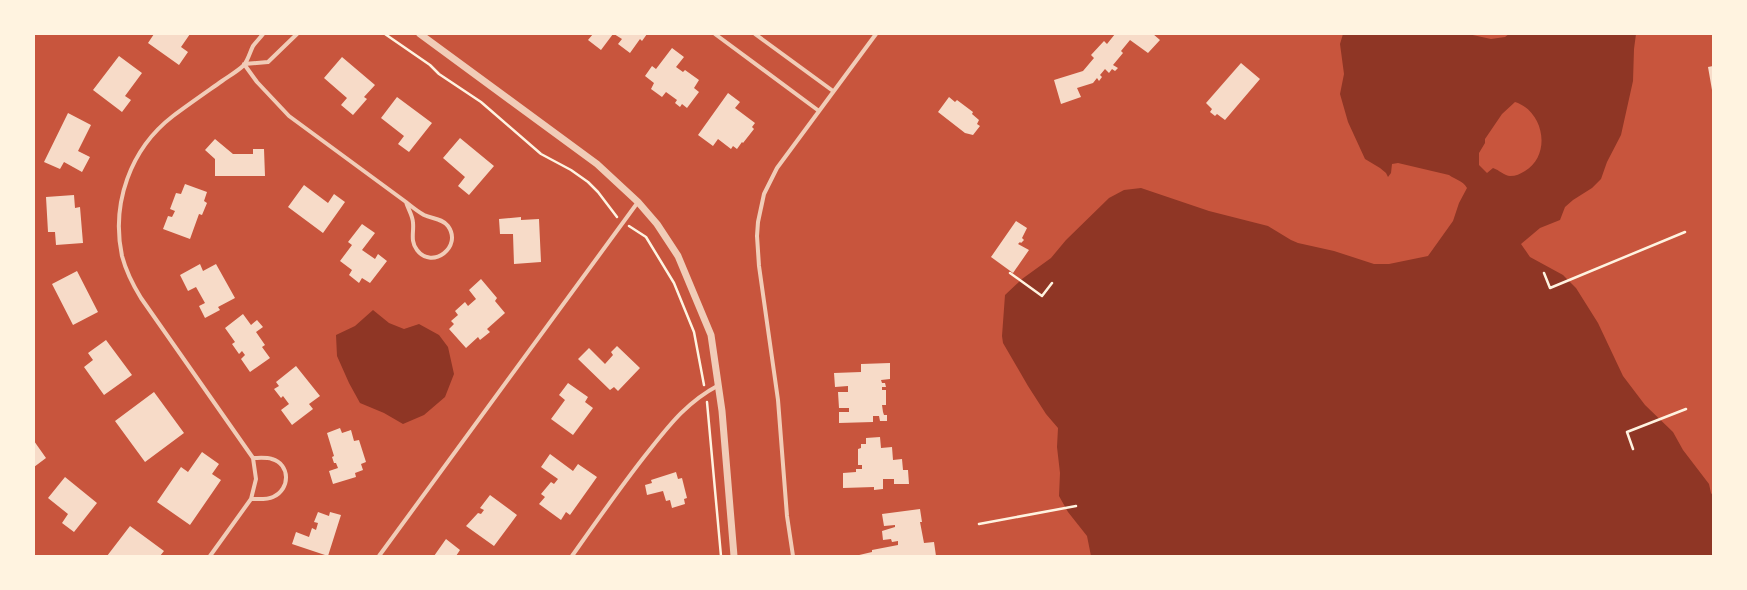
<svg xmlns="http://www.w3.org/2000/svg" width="1747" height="590" font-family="'Zilla Slab',serif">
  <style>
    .water { fill: #8f3625; fill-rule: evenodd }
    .building { fill: #f7dbc8 }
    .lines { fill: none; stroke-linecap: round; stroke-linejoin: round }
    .path { stroke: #fff3e0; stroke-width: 2.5 }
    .minor { stroke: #f1ccb7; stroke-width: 4 }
    .tertiary { stroke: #f1ccb7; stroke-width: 7 }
  </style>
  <rect width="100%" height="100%" fill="#c8553d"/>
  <path class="water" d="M1343,34H1468L1491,39L1505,37L1509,34H1636L1634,49L1633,81L1621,135L1607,162L1601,179L1592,188L1573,200L1565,207L1560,220L1540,228L1521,244L1530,257L1563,275L1576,288L1598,323L1623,376L1645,405L1673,432L1683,450L1709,484L1711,493L1713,496V556H1091L1087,536L1068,512L1059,496L1060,473L1057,447L1058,428L1046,414L1028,386L1003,343L1002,336L1005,295L1022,279L1051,258L1066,240L1109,198L1124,190L1141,188L1209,211L1268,226L1291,240L1298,243L1334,251L1374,264H1389L1428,256L1453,221L1459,203L1467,188C1462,180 1456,180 1449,175L1398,163L1392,164L1391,173L1388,177L1386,173L1380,168L1365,159L1348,122L1340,94L1344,74L1340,44ZM1515,102C1544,111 1552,155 1525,171C1520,174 1516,176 1510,176C1505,176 1499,170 1493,168L1487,173L1479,165V153L1485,143V139L1502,114Z
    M373,310L389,323L404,329L419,324L439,335L448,347L454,374L445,397L424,415L403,424L384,413L360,403L349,383L337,356L336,335L355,326Z"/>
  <path class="building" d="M154,34H190L181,47L188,52L179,65L148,43Z
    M593,34H613L601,50L588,40Z
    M614,34H647L642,41L640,39L630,53L618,44L622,39Z
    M1115,34H1153L1160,40L1148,53L1130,40L1121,51L1123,53L1113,65L1118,68L1115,71L1112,69L1109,73L1105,69L1100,75L1102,77L1099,81L1097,78L1093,83L1077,88L1081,97L1061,104L1054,80L1083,71L1094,58L1091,55L1104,41L1107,44Z
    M672,48L684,57L676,67L683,72L685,70L699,80L694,88L699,92L687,108L682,104L680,107L675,103L677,100L666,92L662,97L651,89L654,83L645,76L652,66L656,69Z
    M119,56L142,73L125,96L131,100L122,112L93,90Z
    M342,57L375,85L364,97L367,99L353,115L341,105L347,98L324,78Z
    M1241,63L1260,79L1225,120L1217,114L1215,116L1210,112L1212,109L1206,103Z
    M1713,66V90H1712L1708,67Z
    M728,93L740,102L735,108L755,123L752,127L754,129L743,143L742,142L737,149L733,146L731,149L718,139L713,146L698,135Z
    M397,97L432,123L409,152L398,144L404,136L381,118Z
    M949,97L955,102L957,100L973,112L972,114L979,120L977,124L980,126L973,135L965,133L938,112Z
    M68,113L91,125L78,151L90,157L82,172L64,162L60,169L44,162Z
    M460,138L494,166L469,195L458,186L465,177L443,158Z
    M215,139L233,154H253V149H264L265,176H215V159L205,150Z
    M185,184L207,192L204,201L207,203L202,215L199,214L190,239L163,229L168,216L172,217L175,211L170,209L176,193L181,194Z
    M304,185L328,203L334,194L345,202L323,233L288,207Z
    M74,195L75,208L80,207L83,243L56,245L55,232H48L46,197Z
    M521,217V220L539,219L541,262L514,264L513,234H500L499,219Z
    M1016,221L1027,228L1022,238L1024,240L1021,243L1020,242L1018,244L1029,250L1013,273L991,257Z
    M362,224L375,233L362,250L375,259L378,254L387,261L370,283L362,278L359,283L349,275L352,270L340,261L352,245L348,242Z
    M200,264L203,271L216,264L235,298L218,307L220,310L205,318L199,306L205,303L196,287L188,291L180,275Z
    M77,271L98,312L73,325L52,284Z
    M481,279L497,298L495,301L505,313L487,329L490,332L480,340L478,337L466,348L449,329L454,324L451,321L458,315L455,311L465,302L468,306L476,299L469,290Z
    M243,314L251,325L257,320L263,327L256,332L265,345L262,347L270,358L250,372L241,359L245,355L242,351L239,354L232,344L235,342L225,328Z
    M106,340L132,375L104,395L84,367L93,360L88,353Z
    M617,346L640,368L618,391L614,387L610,390L578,359L589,348L605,364L613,355L611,352Z
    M890,363V379L881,380L882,383H885L886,387H882V390H886V405H882L883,412L884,415H887V421H880L879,416H873V422L839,423V412H849V408H839L838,392H848V386L835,387L834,373L861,372V364Z
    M296,366L320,396L309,404L313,409L292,425L281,410L289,404L283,396L281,398L274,389L279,386L276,382Z
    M568,383L588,397L585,402L593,408L573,435L551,419L565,400L559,395Z
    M154,392L184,433L145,462L115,421Z
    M340,428L342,433L351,430L354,441L359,440L366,462L361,464L363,470L355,473L356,477L333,484L329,471L338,468L336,463H334L332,457L334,456L327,433Z
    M880,437L881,448L892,447L893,460L902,459L903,470H908L909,484H894V479H883V489L874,490V487L843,488V473L856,472V469H862V465H858V449L861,448V444H866V438Z
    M34,441L46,458L34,467Z
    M202,452L219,464L212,474L221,480L190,525L157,502L181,467L188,472Z
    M550,454L573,471L578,464L597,477L570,515L566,512L561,520L539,504L545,497L541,494L551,482L554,484L558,479L541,467Z
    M676,472L678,479L682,478L687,498L684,499L685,504L672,508L670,500L666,501L663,491L647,495L645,485L652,483L651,480Z
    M65,477L97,503L74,532L62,523L68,514L48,498Z
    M490,495L517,515L494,546L466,526L478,513L481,514L484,510L480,508Z
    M920,509L922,522H920L924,543L934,542L936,556H855L872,552V550L898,545V541L892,542L891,539L883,540L882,531L895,527V525L884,526L882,514Z
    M318,512L329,516L330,512L341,515L328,556L292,544L296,532L309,537L312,528L316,530L318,523L314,522Z
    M130,526L164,551L160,556H107Z
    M446,539L460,550L456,556H434Z"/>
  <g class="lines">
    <path class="path" d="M385,34L430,65L439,74L481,102L541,154L571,170L588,182L598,192L617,217
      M629,226L646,237L674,283L694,332L704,385
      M1010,273L1042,296L1052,283
      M1544,273L1550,288L1685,232
      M707,402L721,556
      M1633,449L1627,432L1686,409
      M979,524L1076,506"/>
    <path class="minor" d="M715,34L819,111
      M755,34L833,91
      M244,64L257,82L289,116L406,202C408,209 413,216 413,223C414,232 410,241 417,250C432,270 463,247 448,226C442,218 432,219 424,215C417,211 411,206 406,202
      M244,64L268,62L297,34
      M251,499C258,499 267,500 273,497C291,489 290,464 272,459C266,457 258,458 253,458
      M210,556L251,499L256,479L253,458L141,298C133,285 126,271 122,256C111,204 130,149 173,116C189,104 205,93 222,81C229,76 238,71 244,65C248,60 250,52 253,46C256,42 260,38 263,34
      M379,556L638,202
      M572,556C596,522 619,489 644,457C668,427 685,403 719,385
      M793,556L787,516L778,400L759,266L757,236L758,222L764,194L777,168L876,34"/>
    <path class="tertiary" d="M420,34L597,164L638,202L657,224L678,256L711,335L722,411L734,556"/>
  </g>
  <rect width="1747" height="590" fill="none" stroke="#fff3e0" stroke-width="70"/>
</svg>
